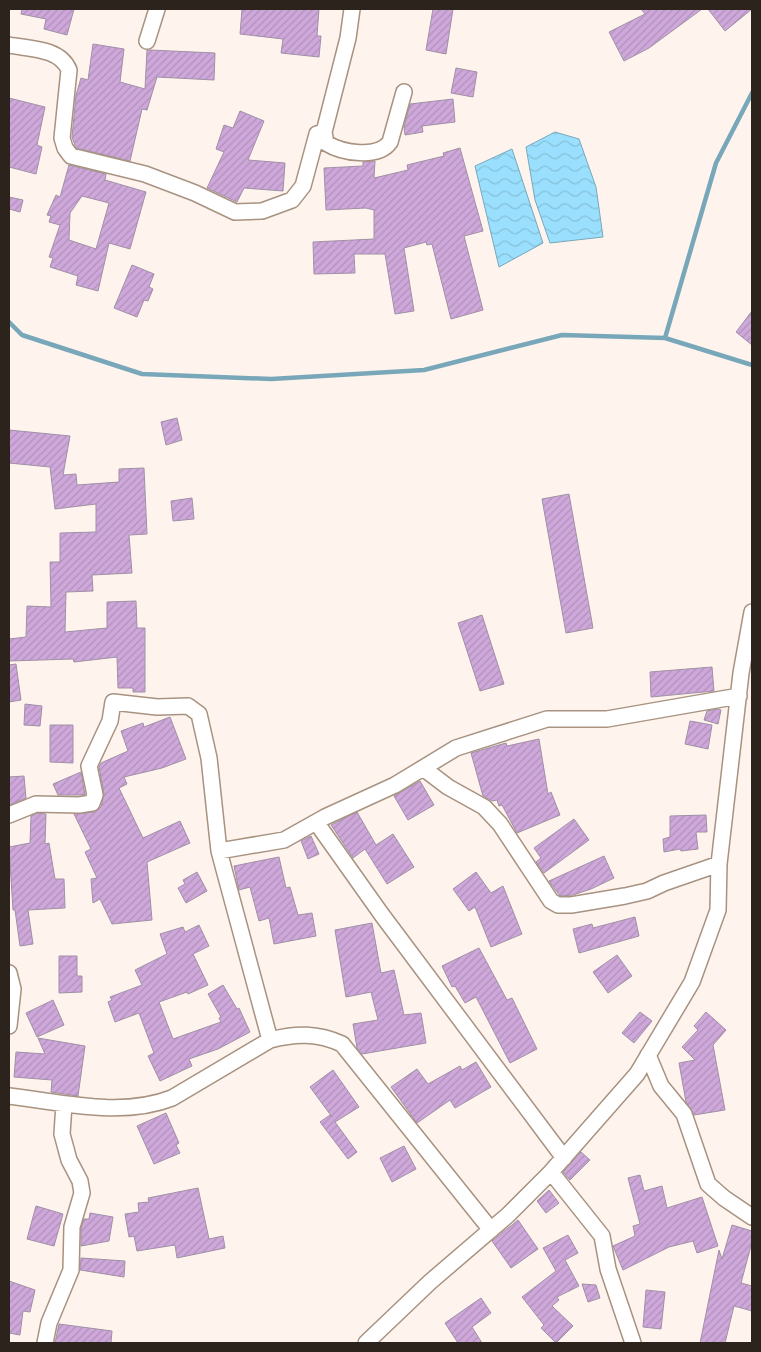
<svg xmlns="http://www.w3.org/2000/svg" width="761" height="1352" font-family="Montserrat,sans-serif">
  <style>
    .water { fill: url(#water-waves); stroke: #79a7ba }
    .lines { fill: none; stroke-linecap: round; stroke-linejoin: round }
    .stream { stroke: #79a7ba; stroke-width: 4.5 }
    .building { fill: url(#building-hatch); stroke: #a090a6; fill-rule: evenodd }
    .minor-casing { stroke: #a89280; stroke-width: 18 }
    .minor { stroke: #fff; stroke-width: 15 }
  </style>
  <defs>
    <pattern id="water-waves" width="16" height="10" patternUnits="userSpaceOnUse" patternTransform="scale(1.25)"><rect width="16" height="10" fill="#9ae0fe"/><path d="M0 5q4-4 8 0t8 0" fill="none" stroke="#85c0d9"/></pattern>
    <pattern id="building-hatch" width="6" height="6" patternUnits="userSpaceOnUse" patternTransform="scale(1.25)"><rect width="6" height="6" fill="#cea8da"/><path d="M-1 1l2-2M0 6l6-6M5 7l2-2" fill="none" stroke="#b190ba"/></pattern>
  </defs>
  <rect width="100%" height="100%" fill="#fef4ed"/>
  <path class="water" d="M555,132L579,139L596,187L603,237L550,243L535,200L526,147Z
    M512,149L543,243L499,267L475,166Z"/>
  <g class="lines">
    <path class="stream" d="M9,322L22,335L142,374L271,379L424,370L562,335L665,338L752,365
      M665,338L716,163L752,93"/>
  </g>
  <path class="building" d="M22,9H74L67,35L44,29L46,19L21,14Z
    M242,9H319L317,36H321L319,57L281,53L283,39L240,34Z
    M433,9H453L446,54L426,50Z
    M641,9H702L649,48L624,61L609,32L645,14Z
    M708,9H752L725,31Z
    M93,44L124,49L120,82L145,89L147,50H150L215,53L214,80L157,77L147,110L142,109L130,161L76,148L72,137L76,95L81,78L88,80Z
    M456,68L477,72L473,97L451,93Z
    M9,98L45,107L37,145L42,147L36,174L9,167Z
    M453,99L455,122L422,126L423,132L405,135L404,127L410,104Z
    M240,111L264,121L248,160L285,163L283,191L244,188L237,202L207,188L224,152L216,149L224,125L233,128Z
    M460,148L483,231L464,236L483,310L451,319L432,244L427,245L426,242L404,248L414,311L395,314L385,254H354L355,273L314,274L313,242L374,239V210L366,208L326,210L324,168L363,166V162L375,161L374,178L408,170L407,165L444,156L443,153Z
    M69,165L106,174L105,180L146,192L130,249L109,243L98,291L76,285L78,276L50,267L53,258L49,257L60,225L49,222L51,216L47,215L56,195L60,197ZM82,196L109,203L96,249L69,240L70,213Z
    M9,197L23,200L20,212L9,209Z
    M132,265L154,274L149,287L153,289L148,301L144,300L137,317L114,308Z
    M752,311V345L736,332Z
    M177,418L182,440L166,445L161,422Z
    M9,430L70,436L63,475L76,474L77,485L119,482V469L144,468L147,534L129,535L132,573L92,575L93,591L66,592L65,632L107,628V602L136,601L137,628H145V692H133V688H118L117,657L74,662L73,659L9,661V639L26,637L27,606L51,607L50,562H60V533L96,532V504L55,509L50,467L9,463Z
    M569,494L593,628L566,633L542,499Z
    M192,498L194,519L173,521L171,501Z
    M482,615L504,684L480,691L458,623Z
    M16,664L21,700L9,702V665Z
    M712,667L714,691L651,697L650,672Z
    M25,704L42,706L40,726L24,725Z
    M718,709L721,710L718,724L704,720L707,711Z
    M170,717L186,759L162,768L124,777L127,784L119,788L143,838L180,821L190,843L147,862L152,920L112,924L100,899L93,903L91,879L97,878L85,852L91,849L74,814L93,812L101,807L104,794L99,767L101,763L128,751L121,731L143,723L144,727Z
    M690,721L712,725L708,749L685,744Z
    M50,725H73V763L50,762Z
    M539,739L548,794L551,792L560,815L517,833L502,805L499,806L497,800L492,801L483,796L471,753L506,743L507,746Z
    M81,772L85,795H58L53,784Z
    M24,776L26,798L9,805V777Z
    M420,781L434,805L408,820L394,796Z
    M357,812L376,845L393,834L414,867L387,884L365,849L353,858L331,825Z
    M38,813L46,814L45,844L49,843L55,879H64L65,908L28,910L33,944L20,946L15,910H13L9,847L30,843L31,816Z
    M706,815L707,832H696L698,849L681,851L680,849L664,852L663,839L670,837V816Z
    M574,819L589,840L544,873L536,862L541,858L534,848Z
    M311,836L319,854L308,859L301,841Z
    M604,856L614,878L591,889L573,895L560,896L549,881Z
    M279,857L286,888L290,887L298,915L312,913L316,936L274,944L269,918L259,921L250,887L239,890L234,866Z
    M197,872L207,891L186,903L178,888L185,884L183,880Z
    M476,872L491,893L503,886L522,934L491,947L475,907L469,911L453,889Z
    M635,917L639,936L579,953L573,929L592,924L593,928Z
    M372,923L381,973L394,970L404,1015L421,1013L426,1043L362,1054L357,1048L353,1024L378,1020L371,992L346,997L335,930Z
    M199,925L209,946L193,954L208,985L188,994L187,992L159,1002L173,1039L221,1022L219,1018L221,1017L208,994L223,985L237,1009L239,1008L250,1032L218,1049L189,1059L192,1066L160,1081L148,1056L154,1053L139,1013L115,1022L108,1002L112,1000L110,997L142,985L135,970L167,954L160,934L183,927L185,932Z
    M479,948L507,1000L512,998L537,1049L510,1063L476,997L465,1003L455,986L452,987L442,966Z
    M617,955L632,976L608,993L593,972Z
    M59,956H77V976H82V992L59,993Z
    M53,1000L64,1025L37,1037L26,1013Z
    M640,1012L652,1021L634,1043L622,1033Z
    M706,1012L726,1030L713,1045L725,1110L694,1115L686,1102L679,1063L695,1060L682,1047L698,1030L694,1026Z
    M38,1038L85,1046L78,1096L51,1092L52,1080L14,1077L16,1052L45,1054Z
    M476,1062L491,1087L455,1108L450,1100L417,1123L391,1087L417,1069L428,1084L460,1066L462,1070Z
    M333,1070L359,1107L335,1122L357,1152L348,1159L320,1122L330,1115L332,1117L310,1087Z
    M166,1113L179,1143L176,1145L180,1153L154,1164L137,1126Z
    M404,1146L416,1169L392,1182L380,1158Z
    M581,1152L590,1160L570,1180L563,1172Z
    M640,1175L644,1191L662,1186L667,1208L702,1197L718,1246L697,1253L693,1241L669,1247L623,1270L613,1246L635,1236L633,1226L640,1224L628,1178Z
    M198,1188L209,1239L223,1236L225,1248L177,1258L175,1245L137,1251L134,1236L129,1237L125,1214L139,1212L138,1203L149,1202L148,1198Z
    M549,1190L559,1203L546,1213L537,1201Z
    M36,1206L63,1214L54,1246L27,1239Z
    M90,1213L113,1217L109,1241L81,1246V1228L84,1219H89Z
    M518,1220L538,1249L511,1268L492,1241Z
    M732,1225L752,1231V1242L741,1283L752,1286V1311L734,1306L725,1343H700L719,1250L722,1259Z
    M568,1235L578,1253L565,1260L579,1286L557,1297L559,1300L552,1306L573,1326L556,1343L541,1328L544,1325L522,1297L556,1271L543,1248Z
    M81,1258L125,1261L124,1277L80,1270Z
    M9,1281L35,1290L30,1312L23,1311L20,1335L9,1333Z
    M582,1284L596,1285L600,1298L588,1302Z
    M646,1290L665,1292L661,1329L643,1327Z
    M481,1298L491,1313L472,1327L482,1343H458L445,1323Z
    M59,1324L112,1331L111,1343H55Z"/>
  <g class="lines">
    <g class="minor-casing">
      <path id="minor" d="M352,9L348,38L324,132L326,143C342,153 378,159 390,142L404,92
        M147,41L157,9
        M9,45C30,49 60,48 69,70L62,138L65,148L71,156L145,174L195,193L235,212L262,211L292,200L303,186L317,134L324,132
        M423,768L448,787L484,807L500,824L551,901L558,905H571L625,896L647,891L664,883L719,864
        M9,815L36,804L79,805L92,803L95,795L89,766L110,721L113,702L157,707L188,706L199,714L209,758L219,851L270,1040
        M316,822L382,915L564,1158
        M219,851L284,840L325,817L395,785L456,748L547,719H607L739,696
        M9,973L13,989L9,1026
        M648,1055L661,1086L684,1114L708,1184L724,1198L752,1217
        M9,1096C61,1102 121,1118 172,1098L270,1040C296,1033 318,1033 342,1044L491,1230
        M551,1172L602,1236L608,1269L633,1343
        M45,1343L49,1323L71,1270L72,1227L82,1193L80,1181L69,1160L62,1134L64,1104
        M366,1343L430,1282L508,1215L551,1172L637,1074L692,982L718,910L719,864L741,673L752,612"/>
    </g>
    <use href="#minor" class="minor"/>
  </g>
  <rect width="761" height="1352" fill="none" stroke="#2c231c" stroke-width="20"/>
</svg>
